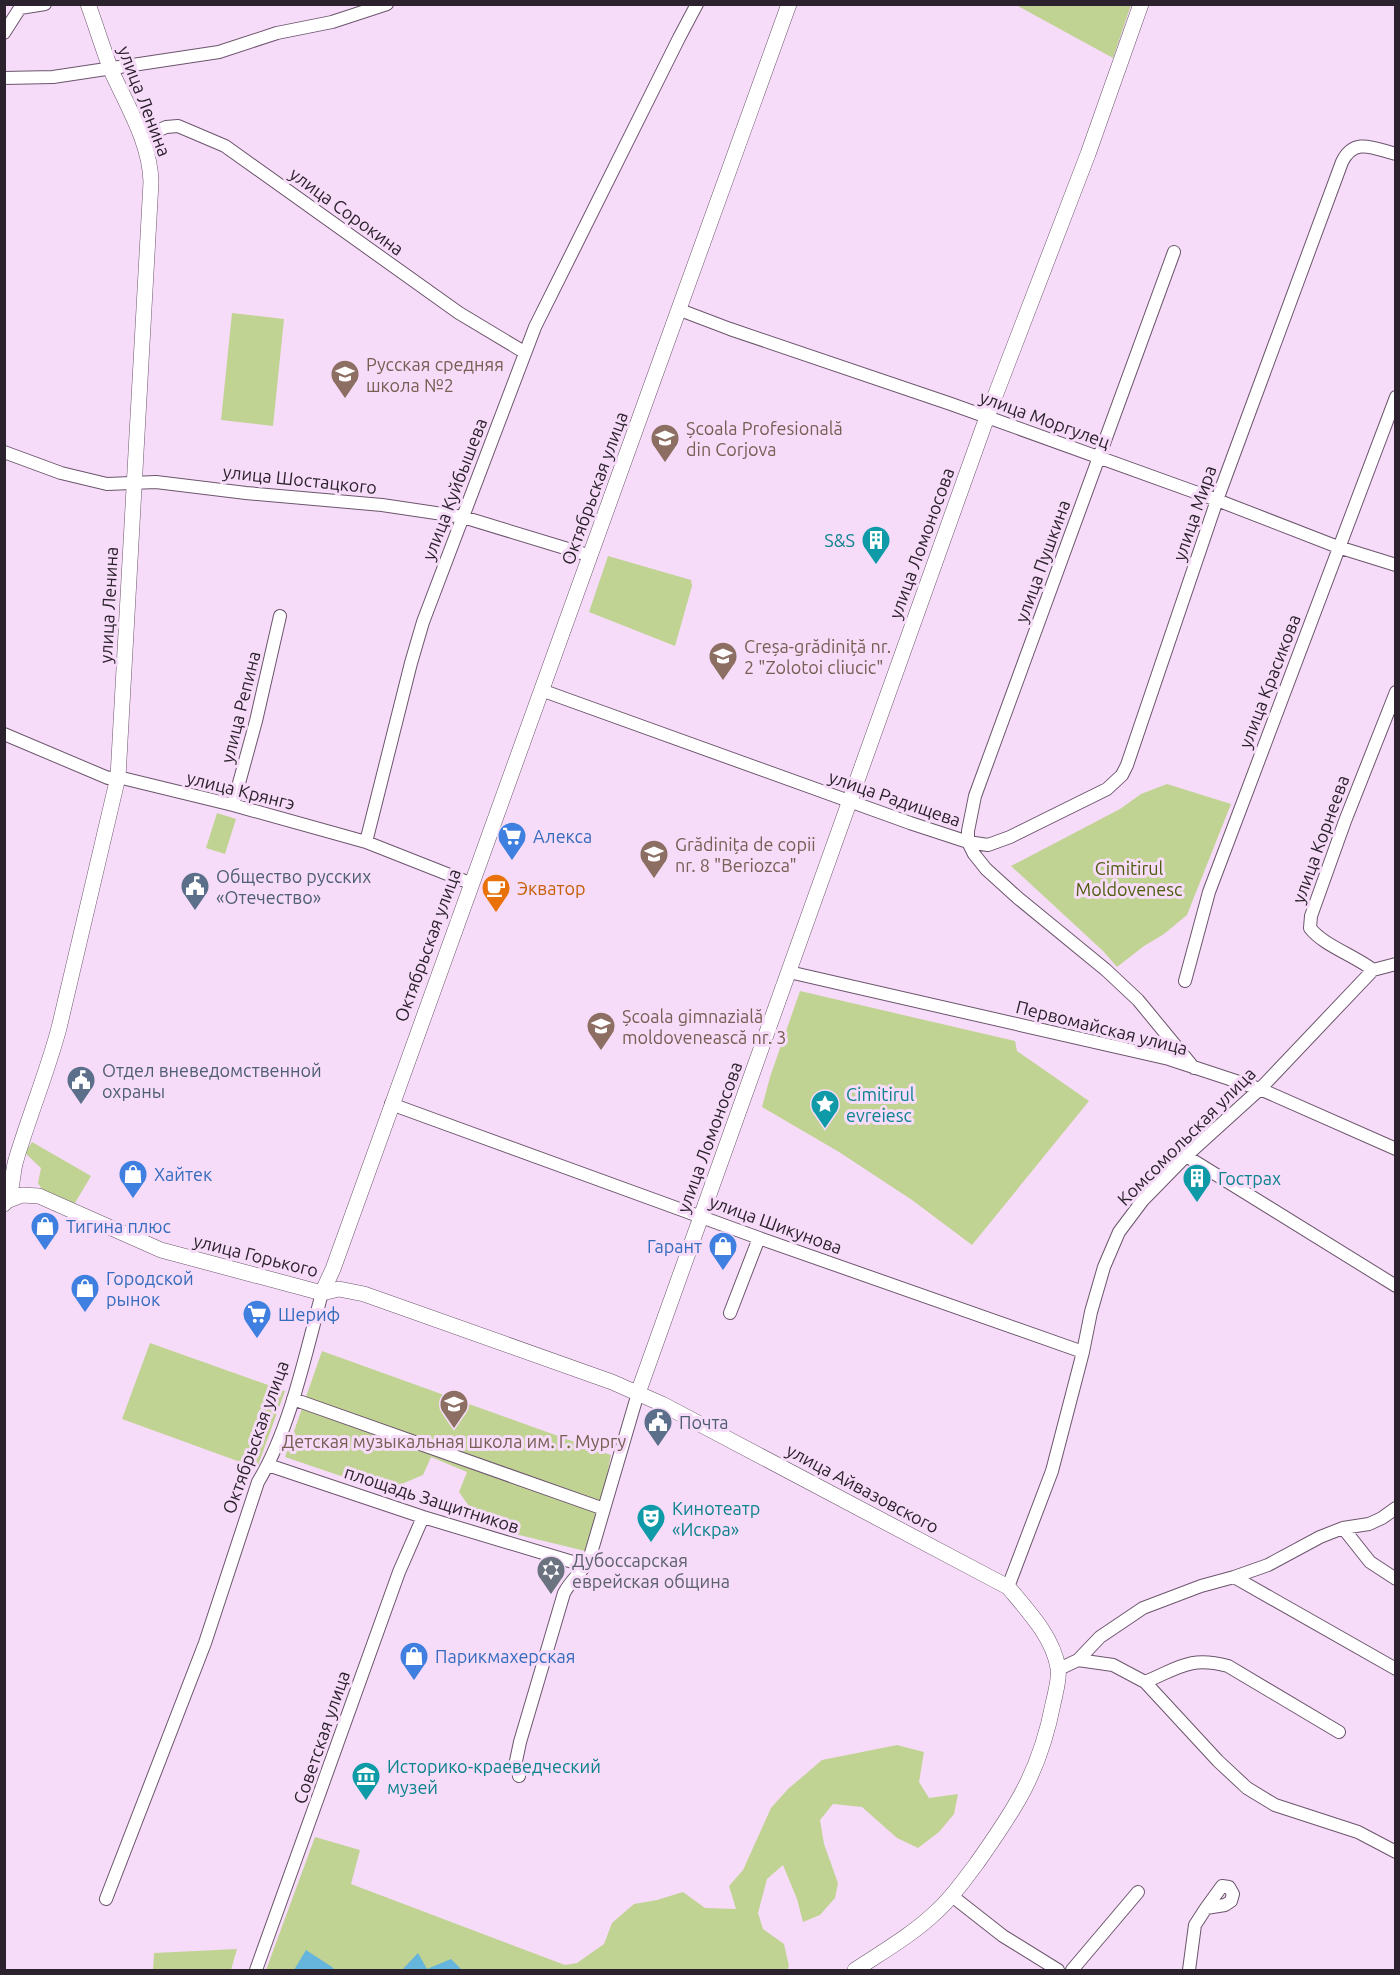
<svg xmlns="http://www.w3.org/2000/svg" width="1400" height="1975" font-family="Ubuntu,sans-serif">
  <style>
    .green { fill: #c1d393 }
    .water { fill: #65b5dd }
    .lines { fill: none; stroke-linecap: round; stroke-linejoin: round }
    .minor-casing { stroke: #6c556d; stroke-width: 14 }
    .tertiary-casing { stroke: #6c556d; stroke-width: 16 }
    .minor { stroke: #fff; stroke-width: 12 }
    .tertiary { stroke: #fff; stroke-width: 15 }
    .labels { text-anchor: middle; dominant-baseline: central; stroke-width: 6; stroke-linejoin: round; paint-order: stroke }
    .street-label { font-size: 18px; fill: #2c222d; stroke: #f7dcf9 }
    .education-label { font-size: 18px; fill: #785e54; stroke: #f7dcf9; text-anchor: start }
    .culture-label { font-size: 18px; fill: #0d838f; stroke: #f7dcf9; text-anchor: start }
    .shop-label { font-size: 18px; fill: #366cbe; stroke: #f7dcf9; text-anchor: start }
    .park-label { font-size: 18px; fill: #4e5e0e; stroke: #f7dcf9 }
    .service-label { font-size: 18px; fill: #4e5e75; stroke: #f7dcf9; text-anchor: start }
    .food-label { font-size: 18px; fill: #c56008; stroke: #f7dcf9; text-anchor: start }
    .worship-label { font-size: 18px; fill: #5b616d; stroke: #f7dcf9; text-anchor: start }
  </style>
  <rect width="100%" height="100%" fill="#f7dcf9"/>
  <path class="green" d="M1016,5H1131L1113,58Z
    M232,313L284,319L273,426L221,420Z
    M608,556L691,580L692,586L675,646L589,612Z
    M1167,784L1231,804L1187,915L1164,934L1144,946L1117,967L1103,951L1011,866L1120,809L1141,794Z
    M217,813L236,819L225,854L206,848Z
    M800,991L1015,1041L1017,1051L1089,1101L972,1245L912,1200L839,1152L762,1107L770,1077Z
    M32,1142L91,1176L75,1203L70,1205L43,1191L38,1183L41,1168L25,1153Z
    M150,1343L285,1391L257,1468L122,1419Z
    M322,1351L611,1455L602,1502L585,1551L483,1526L459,1492L467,1472L431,1457L423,1475L385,1491L285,1457Z
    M897,1745L924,1752L919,1782L929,1798L958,1794L954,1814L939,1832L918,1848L897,1838L862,1807L833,1804L820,1820L824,1844L838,1883L835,1898L820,1915L803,1922L797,1899L783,1865L767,1879L758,1913L763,1929L784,1944L789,1966L787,1970H266L315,1837L360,1850L351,1884L565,1965L577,1963L604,1944L612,1923L634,1904L657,1900L683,1892L705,1908L736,1909L729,1886L743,1870L771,1808L788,1789L822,1760Z
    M237,1949L231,1970H153L154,1953Z"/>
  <path class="water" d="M306,1950L332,1967L335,1970H294Z
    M418,1953L427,1969L451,1959L462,1970H402Z"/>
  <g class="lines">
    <g class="minor-casing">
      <path id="minor" d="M4,33L20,8L45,4
        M4,78L53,77L219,52L277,33L332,22L387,4
        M142,138L166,127L178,126L225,146L459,313L524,352
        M1174,252L975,796L968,831V842L974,854L986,869L1018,898L1106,970L1138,1000L1194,1068
        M680,310L730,329L951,404L1217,500L1338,547L1396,565
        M4,452L61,473L107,484L156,482L246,493L382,505L463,517L591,556
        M541,690L910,823L968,842L988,845L1010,837L1107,789L1122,775L1127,765L1217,500L1342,162C1354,137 1373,148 1396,154
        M4,734L108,778L118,777L233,805L366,842L470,883
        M233,805L256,721L280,616
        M366,842L411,663L423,622L535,327L679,38L697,4
        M1373,970C1354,955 1324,946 1310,928L1311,916L1345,821L1396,692
        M789,972L1169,1059L1260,1089L1396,1149
        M1185,981L1209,892L1396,397
        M391,1104L759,1238L1083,1352
        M1186,1156L1396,1286
        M730,1313L759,1238
        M293,1399L604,1509
        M268,1465L423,1517L586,1566
        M1343,1528L1370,1562L1396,1579
        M1234,1577L1396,1669
        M1008,1587L1052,1471L1083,1352L1091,1312L1104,1267L1119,1232L1143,1200L1186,1156L1260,1089L1373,970L1396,964
        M1078,1660L1113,1665L1145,1682L1218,1761L1247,1788L1275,1805L1358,1832L1396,1852
        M1059,1669L1078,1660L1100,1637L1143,1608L1201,1586L1234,1577L1268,1565L1320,1537L1343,1528L1369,1524L1382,1518L1396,1508
        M1145,1682C1179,1668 1189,1656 1228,1666L1339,1732
        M519,1776L516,1761L520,1742L564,1593C571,1580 581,1573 589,1560L638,1393
        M952,1896L1003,1936L1058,1970
        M106,1899L205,1643L258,1482C290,1430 306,1352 322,1293
        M256,1970L399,1572L423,1517
        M1072,1970L1138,1892
        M1189,1970L1195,1925L1206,1908L1225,1905L1231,1901L1233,1894L1229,1887L1222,1886L1206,1908"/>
    </g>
    <g class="tertiary-casing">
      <path id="tertiary" d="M9,1200L22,1195L39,1196L161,1250L322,1293L339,1289L364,1294L612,1382L662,1404L1008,1587C1028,1611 1053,1637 1058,1668C1060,1678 1055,1694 1053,1704C1040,1771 1016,1808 977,1863C964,1880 952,1898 936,1912C912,1935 882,1952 855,1970
        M4,1204C13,1195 12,1172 16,1160C29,1116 47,1073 59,1028L118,777L151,182C150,142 127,106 111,70C103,49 96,26 88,4
        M322,1293L333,1269C482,846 638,426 789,4
        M638,1393L987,417L1088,154L1141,4"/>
    </g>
    <use href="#minor" class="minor"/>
    <use href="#tertiary" class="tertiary"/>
  </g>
  <defs>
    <g id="school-pin" transform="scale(1.5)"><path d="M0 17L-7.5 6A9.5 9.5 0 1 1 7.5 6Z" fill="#8d6e63" stroke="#f7dcf9"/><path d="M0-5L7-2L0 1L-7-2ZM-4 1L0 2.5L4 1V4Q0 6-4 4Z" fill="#fff"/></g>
    <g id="university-pin" transform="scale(1.5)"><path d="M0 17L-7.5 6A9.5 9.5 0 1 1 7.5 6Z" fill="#8d6e63" stroke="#f7dcf9"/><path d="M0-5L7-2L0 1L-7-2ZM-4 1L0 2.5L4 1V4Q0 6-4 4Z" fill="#fff"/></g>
    <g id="building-pin" transform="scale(1.5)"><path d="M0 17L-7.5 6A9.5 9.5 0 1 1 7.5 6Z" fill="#0f9aa8" stroke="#f7dcf9"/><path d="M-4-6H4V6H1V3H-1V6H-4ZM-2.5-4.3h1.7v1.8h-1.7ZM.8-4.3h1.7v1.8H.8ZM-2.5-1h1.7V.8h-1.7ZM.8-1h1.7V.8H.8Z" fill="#fff"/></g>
    <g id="supermarket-pin" transform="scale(1.5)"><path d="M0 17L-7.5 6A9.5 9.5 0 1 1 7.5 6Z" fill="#3f7fe0" stroke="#f7dcf9"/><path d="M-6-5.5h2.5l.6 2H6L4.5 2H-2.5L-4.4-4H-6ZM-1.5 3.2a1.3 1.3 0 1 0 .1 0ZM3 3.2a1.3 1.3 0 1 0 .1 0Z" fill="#fff"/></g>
    <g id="civic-pin" transform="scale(1.5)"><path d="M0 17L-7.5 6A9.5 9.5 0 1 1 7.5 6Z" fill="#5c6f8a" stroke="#f7dcf9"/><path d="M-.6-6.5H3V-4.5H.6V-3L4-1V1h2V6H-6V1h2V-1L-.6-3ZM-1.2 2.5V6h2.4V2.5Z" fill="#fff"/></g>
    <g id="cafe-pin" transform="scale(1.5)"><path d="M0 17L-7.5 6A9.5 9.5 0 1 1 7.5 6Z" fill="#e8710a" stroke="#f7dcf9"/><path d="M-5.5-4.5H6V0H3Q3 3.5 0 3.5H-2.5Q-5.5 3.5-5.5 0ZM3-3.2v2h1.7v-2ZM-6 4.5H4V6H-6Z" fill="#fff"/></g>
    <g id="sight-pin" transform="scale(1.5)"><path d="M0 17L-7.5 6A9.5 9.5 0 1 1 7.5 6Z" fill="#0f9aa8" stroke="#f7dcf9"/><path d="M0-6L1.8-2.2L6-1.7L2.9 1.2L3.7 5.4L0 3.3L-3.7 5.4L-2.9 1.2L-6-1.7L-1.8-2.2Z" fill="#fff"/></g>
    <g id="shop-pin" transform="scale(1.5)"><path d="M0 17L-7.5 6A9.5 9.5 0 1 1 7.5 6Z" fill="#3f7fe0" stroke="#f7dcf9"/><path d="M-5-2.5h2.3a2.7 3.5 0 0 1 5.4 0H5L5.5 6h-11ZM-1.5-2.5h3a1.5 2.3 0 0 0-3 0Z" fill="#fff"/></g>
    <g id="theatre-pin" transform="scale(1.5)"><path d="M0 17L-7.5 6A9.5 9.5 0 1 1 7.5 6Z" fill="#0f9aa8" stroke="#f7dcf9"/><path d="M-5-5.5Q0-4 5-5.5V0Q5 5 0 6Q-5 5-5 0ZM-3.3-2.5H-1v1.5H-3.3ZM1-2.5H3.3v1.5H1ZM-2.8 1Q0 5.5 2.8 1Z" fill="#fff"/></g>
    <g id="synagogue-pin" transform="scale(1.5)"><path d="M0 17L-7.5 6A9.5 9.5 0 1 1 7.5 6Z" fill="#6b7280" stroke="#f7dcf9"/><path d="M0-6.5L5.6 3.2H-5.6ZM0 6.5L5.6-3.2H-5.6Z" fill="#fff"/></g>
    <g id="museum-pin" transform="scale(1.5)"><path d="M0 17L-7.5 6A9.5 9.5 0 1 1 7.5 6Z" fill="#0f9aa8" stroke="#f7dcf9"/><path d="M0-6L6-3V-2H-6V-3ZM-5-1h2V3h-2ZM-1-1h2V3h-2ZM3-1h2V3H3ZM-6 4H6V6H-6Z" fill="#fff"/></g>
  </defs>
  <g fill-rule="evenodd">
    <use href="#school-pin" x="345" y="374"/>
    <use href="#university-pin" x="665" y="438"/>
    <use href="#building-pin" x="876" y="540"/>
    <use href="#school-pin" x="723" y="656"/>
    <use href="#supermarket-pin" x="512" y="836"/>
    <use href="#school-pin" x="654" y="854"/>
    <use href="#civic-pin" x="195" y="886"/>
    <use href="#cafe-pin" x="496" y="888"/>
    <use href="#school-pin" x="601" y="1026"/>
    <use href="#civic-pin" x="81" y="1080"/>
    <use href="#sight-pin" x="825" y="1104"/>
    <use href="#shop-pin" x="133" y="1174"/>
    <use href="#building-pin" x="1197" y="1178"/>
    <use href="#shop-pin" x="45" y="1226"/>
    <use href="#shop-pin" x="723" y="1246"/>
    <use href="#shop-pin" x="85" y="1288"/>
    <use href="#supermarket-pin" x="257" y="1314"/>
    <use href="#school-pin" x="454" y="1404"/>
    <use href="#civic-pin" x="658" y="1422"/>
    <use href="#theatre-pin" x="651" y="1518"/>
    <use href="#synagogue-pin" x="551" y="1570"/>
    <use href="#shop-pin" x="414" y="1656"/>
    <use href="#museum-pin" x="366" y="1776"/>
  </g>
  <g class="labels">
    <g class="street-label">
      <text transform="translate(145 101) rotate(69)">улица Ленина</text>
      <text transform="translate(347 211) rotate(36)">улица Сорокина</text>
      <text transform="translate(1045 419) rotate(20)">улица Моргулец</text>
      <text transform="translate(300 479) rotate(6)">улица Шостацкого</text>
      <text transform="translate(594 488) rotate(-70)">Октябрьская улица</text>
      <text transform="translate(454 489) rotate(-69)">улица Куйбышева</text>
      <text transform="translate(1194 513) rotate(-71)">улица Мира</text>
      <text transform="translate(921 543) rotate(-70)">улица Ломоносова</text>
      <text transform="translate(1042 561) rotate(-70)">улица Пушкина</text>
      <text transform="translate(108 605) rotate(-87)">улица Ленина</text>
      <text transform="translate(1269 681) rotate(-69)">улица Красикова</text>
      <text transform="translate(240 707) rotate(-76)">улица Репина</text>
      <text transform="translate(241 790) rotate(14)">улица Крянгэ</text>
      <text transform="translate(895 798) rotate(19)">улица Радищева</text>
      <text transform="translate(1320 839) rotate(-70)">улица Корнеева</text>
      <text transform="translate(427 945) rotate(-70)">Октябрьская улица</text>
      <text transform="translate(1102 1027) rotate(14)">Первомайская улица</text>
      <text transform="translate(1186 1136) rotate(-45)">Комсомольская улица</text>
      <text transform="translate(709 1137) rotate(-70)">улица Ломоносова</text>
      <text transform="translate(776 1224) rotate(20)">улица Шикунова</text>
      <text transform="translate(256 1255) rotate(14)">улица Горького</text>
      <text transform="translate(255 1437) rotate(-70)">Октябрьская улица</text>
      <text transform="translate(863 1488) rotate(28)">улица Айвазовского</text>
      <text transform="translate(432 1499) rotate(18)">площадь Защитников</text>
      <text transform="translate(321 1737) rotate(-71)">Советская улица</text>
    </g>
    <g class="education-label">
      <text x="366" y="364">Русская средняя<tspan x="366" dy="21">школа №2</tspan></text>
      <text x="686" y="428">Școala Profesională<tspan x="686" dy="21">din Corjova</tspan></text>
      <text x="744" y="646">Creșa-grădiniță nr.<tspan x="744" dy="21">2 "Zolotoi cliucic"</tspan></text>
      <text x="675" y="844">Grădinița de copii<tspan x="675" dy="21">nr. 8 "Beriozca"</tspan></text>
      <text x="622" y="1016">Școala gimnazială<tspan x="622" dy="21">moldovenească nr. 3</tspan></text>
      <text x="454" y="1441" text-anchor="middle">Детская музыкальная школа им. Г. Мургу</text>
    </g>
    <g class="culture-label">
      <text x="855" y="540" text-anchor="end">S&amp;S</text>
      <text x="846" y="1094">Cimitirul<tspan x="846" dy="21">evreiesc</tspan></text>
      <text x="1218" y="1178">Гострах</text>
      <text x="672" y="1508">Кинотеатр<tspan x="672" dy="21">«Искра»</tspan></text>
      <text x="387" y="1766">Историко-краеведческий<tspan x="387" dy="21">музей</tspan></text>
    </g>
    <g class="shop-label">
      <text x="533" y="836">Алекса</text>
      <text x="154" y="1174">Хайтек</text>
      <text x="66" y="1226">Тигина плюс</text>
      <text x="702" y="1246" text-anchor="end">Гарант</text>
      <text x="106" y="1278">Городской<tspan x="106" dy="21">рынок</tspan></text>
      <text x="278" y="1314">Шериф</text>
      <text x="435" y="1656">Парикмахерская</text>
    </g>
    <g class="park-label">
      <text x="1129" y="868">Cimitirul<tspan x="1129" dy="21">Moldovenesc</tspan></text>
    </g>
    <g class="service-label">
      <text x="216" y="876">Общество русских<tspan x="216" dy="21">«Отечество»</tspan></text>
      <text x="102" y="1070">Отдел вневедомственной<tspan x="102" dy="21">охраны</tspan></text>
      <text x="679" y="1422">Почта</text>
    </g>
    <g class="food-label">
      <text x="517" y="888">Экватор</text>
    </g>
    <g class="worship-label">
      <text x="572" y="1560">Дубоссарская<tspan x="572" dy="21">еврейская община</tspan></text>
    </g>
  </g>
  <rect width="1400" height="1975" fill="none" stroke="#2c222d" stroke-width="12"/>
</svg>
